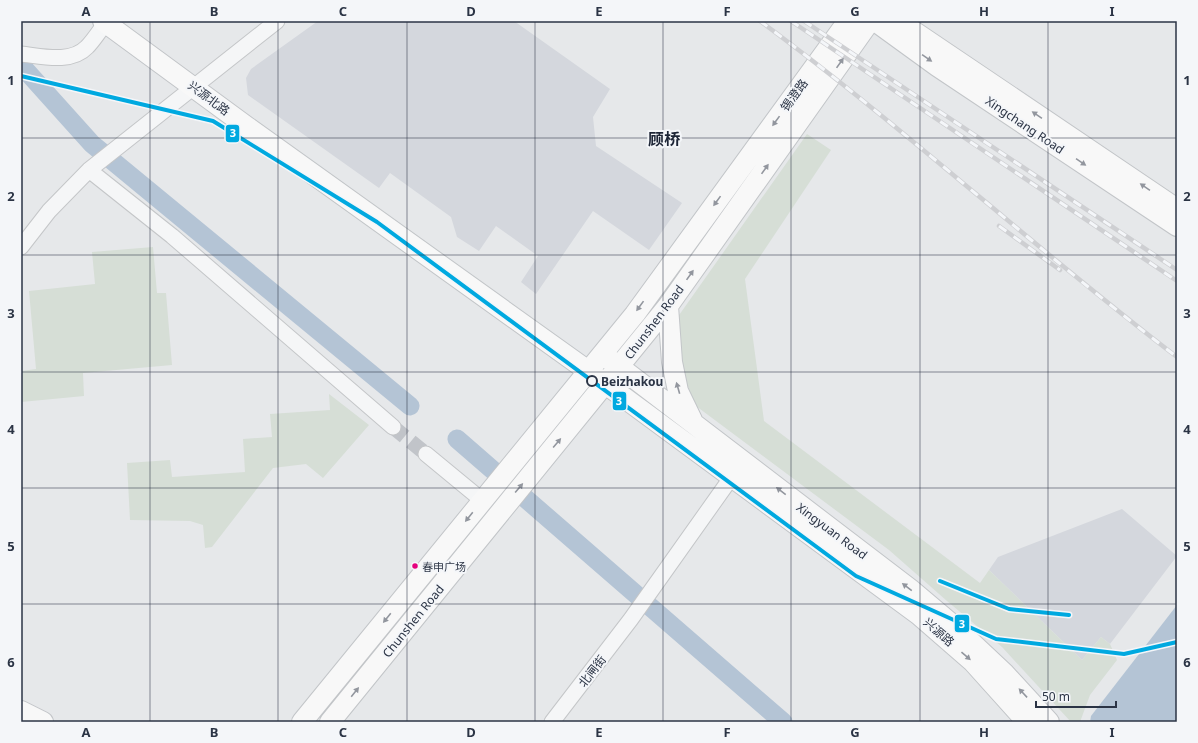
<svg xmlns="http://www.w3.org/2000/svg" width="1198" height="743" font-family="'Noto Sans','Noto Sans SC',sans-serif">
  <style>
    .built { fill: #d4d7dd }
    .green { fill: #d6ded6 }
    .water { fill: #b4c4d5 }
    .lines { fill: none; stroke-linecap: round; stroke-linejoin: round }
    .river { stroke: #b4c4d5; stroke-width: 19 }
    .minor-tunnel { stroke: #c1c4c9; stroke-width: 15; stroke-dasharray: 15 8; stroke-linecap: butt }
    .minor-casing { stroke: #c4c6c8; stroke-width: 17 }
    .major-casing { stroke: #c2c5c8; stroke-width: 22 }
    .minor { stroke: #f5f6f7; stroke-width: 15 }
    .major { stroke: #f8f8f8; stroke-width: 20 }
    .rail-casing { stroke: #cecfd2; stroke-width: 4.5 }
    .rail { stroke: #f4f6f9; stroke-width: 3; stroke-dasharray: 9; stroke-linecap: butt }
    .metro-1-casing { stroke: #f4f6f9; stroke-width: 7 }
    .metro-1 { stroke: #00a9e0; stroke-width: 4 }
    .oneway { fill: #92969e }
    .grid { fill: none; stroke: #2b3445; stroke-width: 1; stroke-opacity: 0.55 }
    .stop-dot { fill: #f4f6f9; stroke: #2b3445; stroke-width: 2 }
    .bus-dot { fill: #e5007d; stroke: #f4f6f9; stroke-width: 1.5 }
    .labels { text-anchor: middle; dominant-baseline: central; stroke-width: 4; stroke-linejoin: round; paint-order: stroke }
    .bus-label { font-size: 11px; fill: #2b3445; stroke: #f4f6f9; text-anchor: start }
    .street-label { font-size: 12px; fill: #2b3445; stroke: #f4f6f9 }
    .stop-label { font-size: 12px; font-weight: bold; fill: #2b3445; stroke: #f4f6f9; text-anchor: start }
    .district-label { font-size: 16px; font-weight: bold; fill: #1d2536; stroke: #f4f6f9 }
    .line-badge { stroke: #f4f6f9; stroke-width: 1.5 }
    .badge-label { font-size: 11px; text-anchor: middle; font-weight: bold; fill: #fff }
    .neatline { fill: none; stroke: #2b3445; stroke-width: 1.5 }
    .grid-label { font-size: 13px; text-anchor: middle; font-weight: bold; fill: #2b3445 }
  </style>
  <rect width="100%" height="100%" fill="#e6e8ea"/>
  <path class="built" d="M318,21H514L610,89L593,117L596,146L682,203L649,250L593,211L536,294L521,282L538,256L496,226L479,251L457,237L451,217L390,173L379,188L248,95L246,78L251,69Z
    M1122,509L1177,556L1110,644L1101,637L1082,660L989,570L998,557Z"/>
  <path class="green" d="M807,134L831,150L745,279L764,421L980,583L989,570L1082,660L1101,637L1110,644L1117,660L1090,695L1080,722H1071L1002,647L947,601L889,550L696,406L685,379L677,318Z
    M153,247L157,293H166L172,365L83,373L84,396L21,402V371L36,369L29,291L95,284L92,252Z
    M329,394L369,425L323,478L306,464L273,468L212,547L205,548L203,525L190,521L130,520L127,463L170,460L172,477L245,472L243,439L272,437L270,414L330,410Z"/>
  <path class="water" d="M1177,605V722H1090L1091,716Z"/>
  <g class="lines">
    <path class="river" d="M21,65L92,144L410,406
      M457,439L783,722"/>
    <path class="minor-tunnel" d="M393,427L426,454"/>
    <g class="minor-casing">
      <path id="minor" d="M21,54C41,56 71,64 87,47C94,40 99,31 106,23
        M89,170L172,236L393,427
        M21,247L49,211L89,170L277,21
        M426,454L483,501
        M552,722L631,619L731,478"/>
    </g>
    <g class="major-casing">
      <path id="major" d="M103,21L246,126L588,371L919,615L973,662L1027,722
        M875,21L937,66L1177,226
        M900,22L1177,209
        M668,306L672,362L678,391L692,420
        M609,359L910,589L955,627L1004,673L1049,722
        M21,711L43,722
        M302,722L635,314L848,21
        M330,722L668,306L870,21"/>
    </g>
    <use href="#minor" class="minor"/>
    <use href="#major" class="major"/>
    <g class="rail-casing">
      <path id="rail" d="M760,21C904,127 1035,249 1177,357
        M791,21L1177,281
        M804,21L1177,270
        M999,226L1060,270"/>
    </g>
    <use href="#rail" class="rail"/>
    <g class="metro-1-casing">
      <path id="metro-1" d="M21,76L213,121L377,222L856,576L996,639L1124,654L1177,642
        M940,581L1009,609L1069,615"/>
    </g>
    <use href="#metro-1" class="metro-1"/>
  </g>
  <defs><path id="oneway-solid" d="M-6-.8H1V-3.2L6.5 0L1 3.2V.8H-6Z"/></defs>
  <g class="oneway">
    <use href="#oneway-solid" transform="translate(927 58) rotate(35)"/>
    <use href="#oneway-solid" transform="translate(840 63) rotate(-55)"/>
    <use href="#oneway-solid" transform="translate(1037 115) rotate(-146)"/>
    <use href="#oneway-solid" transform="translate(776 121) rotate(126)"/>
    <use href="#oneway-solid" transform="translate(1081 162) rotate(34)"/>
    <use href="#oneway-solid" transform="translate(765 169) rotate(-55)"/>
    <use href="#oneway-solid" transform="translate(1145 187) rotate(-146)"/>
    <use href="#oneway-solid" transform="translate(717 201) rotate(126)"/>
    <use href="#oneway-solid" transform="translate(690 275) rotate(-55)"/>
    <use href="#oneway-solid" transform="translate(640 306) rotate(126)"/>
    <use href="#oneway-solid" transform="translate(678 388) rotate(-106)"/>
    <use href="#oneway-solid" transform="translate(557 443) rotate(-50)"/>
    <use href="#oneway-solid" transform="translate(519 488) rotate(-50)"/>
    <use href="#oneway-solid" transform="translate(781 491) rotate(-142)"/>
    <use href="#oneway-solid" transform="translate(469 517) rotate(129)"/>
    <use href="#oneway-solid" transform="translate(907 587) rotate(-143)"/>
    <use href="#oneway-solid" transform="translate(387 618) rotate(129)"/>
    <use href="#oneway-solid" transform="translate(966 656) rotate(41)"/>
    <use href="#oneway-solid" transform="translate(355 692) rotate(-51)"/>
    <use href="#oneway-solid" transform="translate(1023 693) rotate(-133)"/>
  </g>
  <path class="grid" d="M150,21V722M278,21V722M407,21V722M535,21V722M663,21V722M791,21V722M920,21V722M1048,21V722M21,138H1177M21,255H1177M21,372H1177M21,488H1177M21,604H1177"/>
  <circle class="stop-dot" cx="592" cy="381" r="5"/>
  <circle class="bus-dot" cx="415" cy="566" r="3.5"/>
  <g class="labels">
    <g class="bus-label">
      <text x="422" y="566">春申广场</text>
    </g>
    <g class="street-label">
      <text transform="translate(794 95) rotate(-54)">锡澄路</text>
      <text transform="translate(209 98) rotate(37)">兴源北路</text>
      <text transform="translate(1025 125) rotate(34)">Xingchang Road</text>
      <text transform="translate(654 322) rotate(-53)">Chunshen Road</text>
      <text transform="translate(832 531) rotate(37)">Xingyuan Road</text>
      <text transform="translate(413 621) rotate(-51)">Chunshen Road</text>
      <text transform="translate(939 632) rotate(41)">兴源路</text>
      <text transform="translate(592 671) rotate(-52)">北闸街</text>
    </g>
    <g class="stop-label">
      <text x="601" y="381">Beizhakou</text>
    </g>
    <g class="district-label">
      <text x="664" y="139">顾桥</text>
    </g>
  </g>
  <g class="line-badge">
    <rect x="225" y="124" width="15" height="19" rx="4" fill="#00a9e0"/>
    <rect x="612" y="391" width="15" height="20" rx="4" fill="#00a9e0"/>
    <rect x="954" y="614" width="16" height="19" rx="4" fill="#00a9e0"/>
  </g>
  <g class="badge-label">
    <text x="233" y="137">3</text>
    <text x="619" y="405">3</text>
    <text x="962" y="628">3</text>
  </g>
  <rect width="1198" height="743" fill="none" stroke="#f4f6f9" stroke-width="44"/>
  <path d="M1036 701v6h80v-6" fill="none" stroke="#2b3445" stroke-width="2"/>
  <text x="1042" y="701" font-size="12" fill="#2b3445" stroke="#f4f6f9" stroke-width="3" paint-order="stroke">50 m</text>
  <rect x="22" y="22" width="1154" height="699" class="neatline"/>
  <g class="grid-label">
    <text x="86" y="16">A</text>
    <text x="214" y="16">B</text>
    <text x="343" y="16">C</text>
    <text x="471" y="16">D</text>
    <text x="599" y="16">E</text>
    <text x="727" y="16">F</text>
    <text x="855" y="16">G</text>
    <text x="984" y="16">H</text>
    <text x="1112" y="16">I</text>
    <text x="11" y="85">1</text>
    <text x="1187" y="85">1</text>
    <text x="11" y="201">2</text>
    <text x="1187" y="201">2</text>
    <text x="11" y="318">3</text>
    <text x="1187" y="318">3</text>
    <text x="11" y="434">4</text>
    <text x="1187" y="434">4</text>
    <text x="11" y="551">5</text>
    <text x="1187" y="551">5</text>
    <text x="11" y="667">6</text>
    <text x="1187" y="667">6</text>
    <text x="86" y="737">A</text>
    <text x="214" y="737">B</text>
    <text x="343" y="737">C</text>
    <text x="471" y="737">D</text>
    <text x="599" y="737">E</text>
    <text x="727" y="737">F</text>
    <text x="855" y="737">G</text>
    <text x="984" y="737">H</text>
    <text x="1112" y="737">I</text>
  </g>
</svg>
